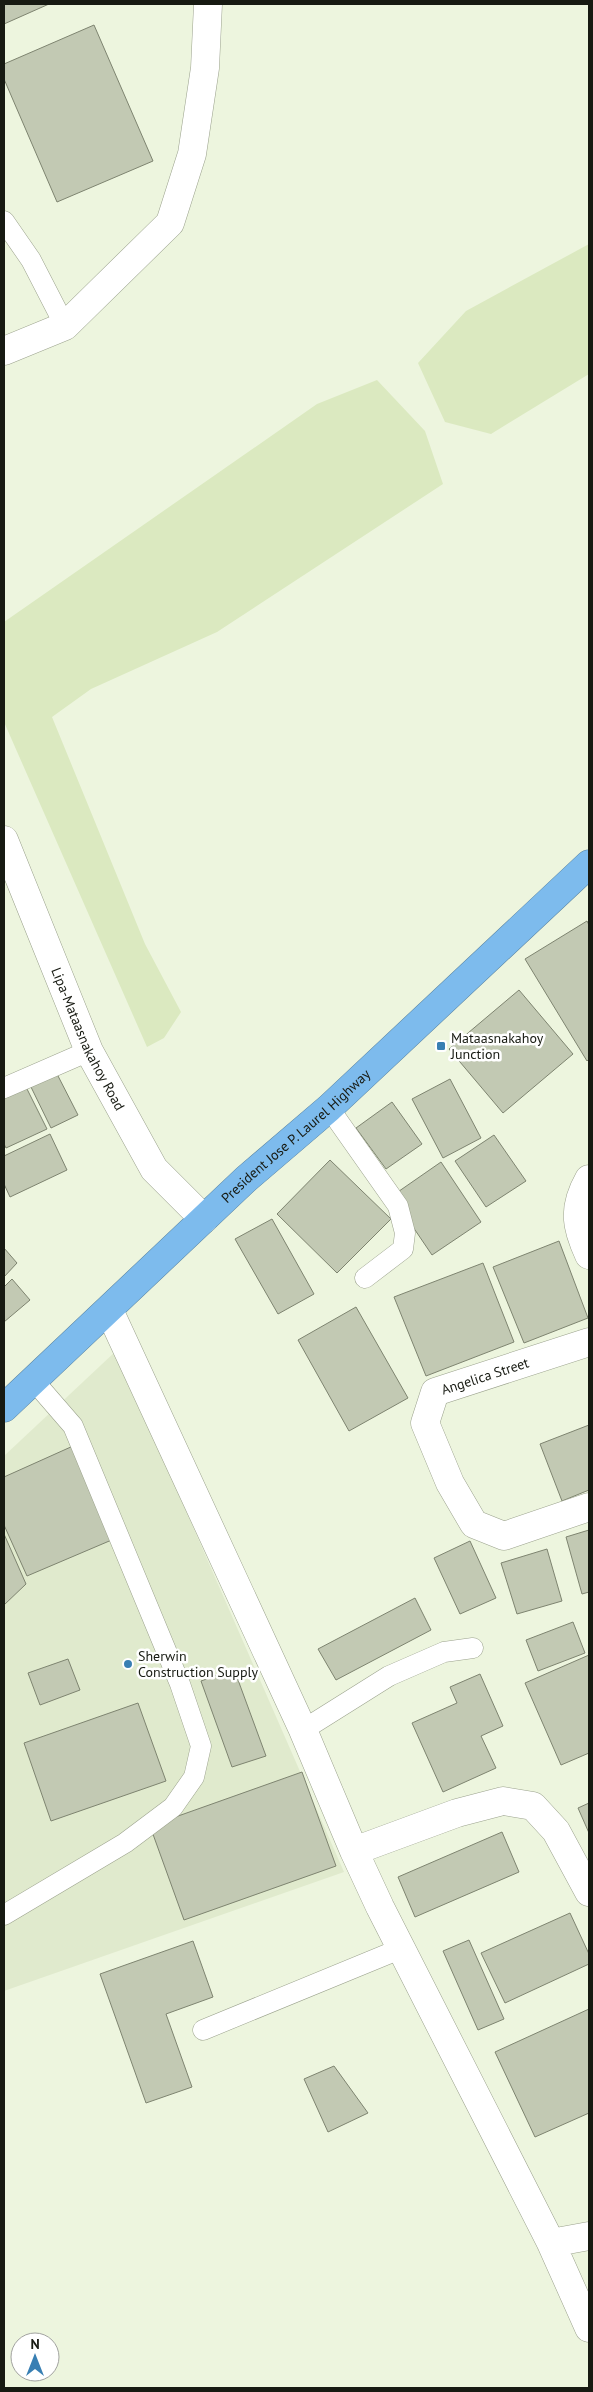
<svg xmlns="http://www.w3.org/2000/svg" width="593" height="2392" font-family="'PT Sans',sans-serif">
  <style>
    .built { fill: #e0eacd }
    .green { fill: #dbe9c0 }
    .building { fill: #c2c9b3; stroke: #7e8470 }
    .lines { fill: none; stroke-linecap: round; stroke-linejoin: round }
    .lane-casing { stroke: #9ba28d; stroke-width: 21 }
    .street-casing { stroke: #9ba28d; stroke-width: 29 }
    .secondary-casing { stroke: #9ba28d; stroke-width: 29 }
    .highway-casing { stroke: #5983a0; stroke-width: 29 }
    .lane { stroke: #fff; stroke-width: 20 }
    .street { stroke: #fff; stroke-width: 28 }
    .secondary { stroke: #fff; stroke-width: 28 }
    .highway { stroke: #7dbbed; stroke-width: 28 }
    .poi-dot { fill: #387fb3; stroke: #fff; stroke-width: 2 }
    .labels { text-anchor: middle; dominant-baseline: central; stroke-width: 5; stroke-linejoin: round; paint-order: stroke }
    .poi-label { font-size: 14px; fill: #171a12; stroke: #fff; text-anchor: start }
    .street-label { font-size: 14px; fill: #171a12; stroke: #fff }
  </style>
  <rect width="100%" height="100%" fill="#edf5de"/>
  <path class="built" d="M116,1351L344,1872L4,1991V1456Z"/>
  <path class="green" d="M589,244V374L491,434L445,422L418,363L466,311Z
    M377,380L425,431L443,484L217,632L91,689L52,717L145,944L181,1012L164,1038L147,1047L4,722V622L317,404Z"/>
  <path class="building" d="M4,4H49L4,24Z
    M94,25L153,161L57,202L4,79V64Z
    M587,921L589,925V1059L587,1061L525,959Z
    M519,990L573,1054L503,1113L449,1049Z
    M56,1072L78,1115L51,1128L30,1085Z
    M450,1079L481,1138L443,1158L412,1099Z
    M25,1085L47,1129L6,1148L4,1144V1095Z
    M392,1102L422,1144L386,1169L356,1128Z
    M50,1134L67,1170L10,1197L4,1184V1156Z
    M494,1135L526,1181L486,1207L455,1161Z
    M330,1160L391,1219L337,1273L277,1214Z
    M441,1162L481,1222L432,1255L392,1196Z
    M272,1219L314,1294L278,1314L235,1239Z
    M559,1241L588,1318L524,1343L493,1267Z
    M4,1248L17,1263L4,1277Z
    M483,1263L514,1342L426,1376L394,1297Z
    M12,1279L30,1300L4,1322V1287Z
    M356,1307L408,1398L349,1431L298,1340Z
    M589,1425V1490L562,1501L540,1444Z
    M73,1446L114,1539L27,1576L4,1525V1477Z
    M589,1530V1592L582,1594L566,1537Z
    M4,1534L26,1584L4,1605Z
    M470,1541L496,1598L460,1614L434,1558Z
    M547,1549L562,1601L517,1614L501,1563Z
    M415,1598L431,1630L336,1680L318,1649Z
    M573,1622L585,1653L538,1671L526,1640Z
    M589,1655V1753L561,1765L525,1683Z
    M68,1659L80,1690L40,1705L28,1673Z
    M234,1669L266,1756L232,1767L201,1681Z
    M480,1674L503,1726L481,1736L496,1768L443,1792L412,1723L457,1703L450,1687Z
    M138,1703L166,1781L51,1821L24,1743Z
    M302,1772L336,1866L184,1920L150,1826Z
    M589,1803V1833L578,1808Z
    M502,1832L519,1872L415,1917L398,1877Z
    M570,1913L589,1954V1964L505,2003L481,1953Z
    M469,1940L504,2019L478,2030L443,1951Z
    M193,1941L213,1997L166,2014L192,2087L146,2103L100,1974Z
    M589,2009V2113L535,2137L495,2052Z
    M334,2066L368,2113L328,2132L304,2079Z"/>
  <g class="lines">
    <g class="lane-casing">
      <path id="lane" d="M4,221L31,260L65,326
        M4,1088L89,1051
        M329,1108L398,1206L405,1233L403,1249L365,1278
        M303,1730L389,1676L444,1652L473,1648
        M4,1915L125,1843L173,1807L194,1777L201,1746L180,1684L73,1426L34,1381
        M203,2030L400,1949"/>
    </g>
    <g class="street-casing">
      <path id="street" d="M4,351L65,326L170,223L192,154L205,68L208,4
        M589,1179C572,1209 576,1227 589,1255
        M109,1310L303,1730L354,1851L380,1907L551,2243L589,2328
        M589,1342L435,1392L425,1423L450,1483L474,1524L504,1536L589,1507
        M354,1851L457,1813L503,1801L533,1806L556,1831L589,1892
        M551,2243L589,2236"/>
    </g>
    <g class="secondary-casing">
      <g id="secondary">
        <path id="s1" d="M4,840L89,1051L154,1169L204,1219"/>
      </g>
    </g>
    <g class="highway-casing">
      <g id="highway">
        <path id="s2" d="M4,1408L246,1179L329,1108L589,864"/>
      </g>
    </g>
    <use href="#lane" class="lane"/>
    <use href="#street" class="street"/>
    <use href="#secondary" class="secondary"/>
    <use href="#highway" class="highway"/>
  </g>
  <g class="poi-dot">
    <rect x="436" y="1041" width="10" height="10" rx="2.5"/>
    <circle cx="128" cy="1664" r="5"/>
  </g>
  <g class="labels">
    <g class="poi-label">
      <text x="451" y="1038">Mataasnakahoy<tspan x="451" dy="16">Junction</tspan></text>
      <text x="138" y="1656">Sherwin<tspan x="138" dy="16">Construction Supply</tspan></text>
    </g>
    <g class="street-label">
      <text stroke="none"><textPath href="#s1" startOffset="216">Lipa-Mataasnakahoy Road</textPath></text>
      <text stroke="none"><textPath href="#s2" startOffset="399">President Jose P. Laurel Highway</textPath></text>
      <text transform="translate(485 1376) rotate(-18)">Angelica Street</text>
    </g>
  </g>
  <rect width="593" height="2392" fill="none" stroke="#171a12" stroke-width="10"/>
  <g transform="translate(35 2357)"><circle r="24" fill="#ffffff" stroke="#a2a3a0"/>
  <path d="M0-4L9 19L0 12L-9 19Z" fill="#387fb3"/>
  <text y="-8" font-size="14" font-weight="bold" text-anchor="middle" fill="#171a12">N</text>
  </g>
</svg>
